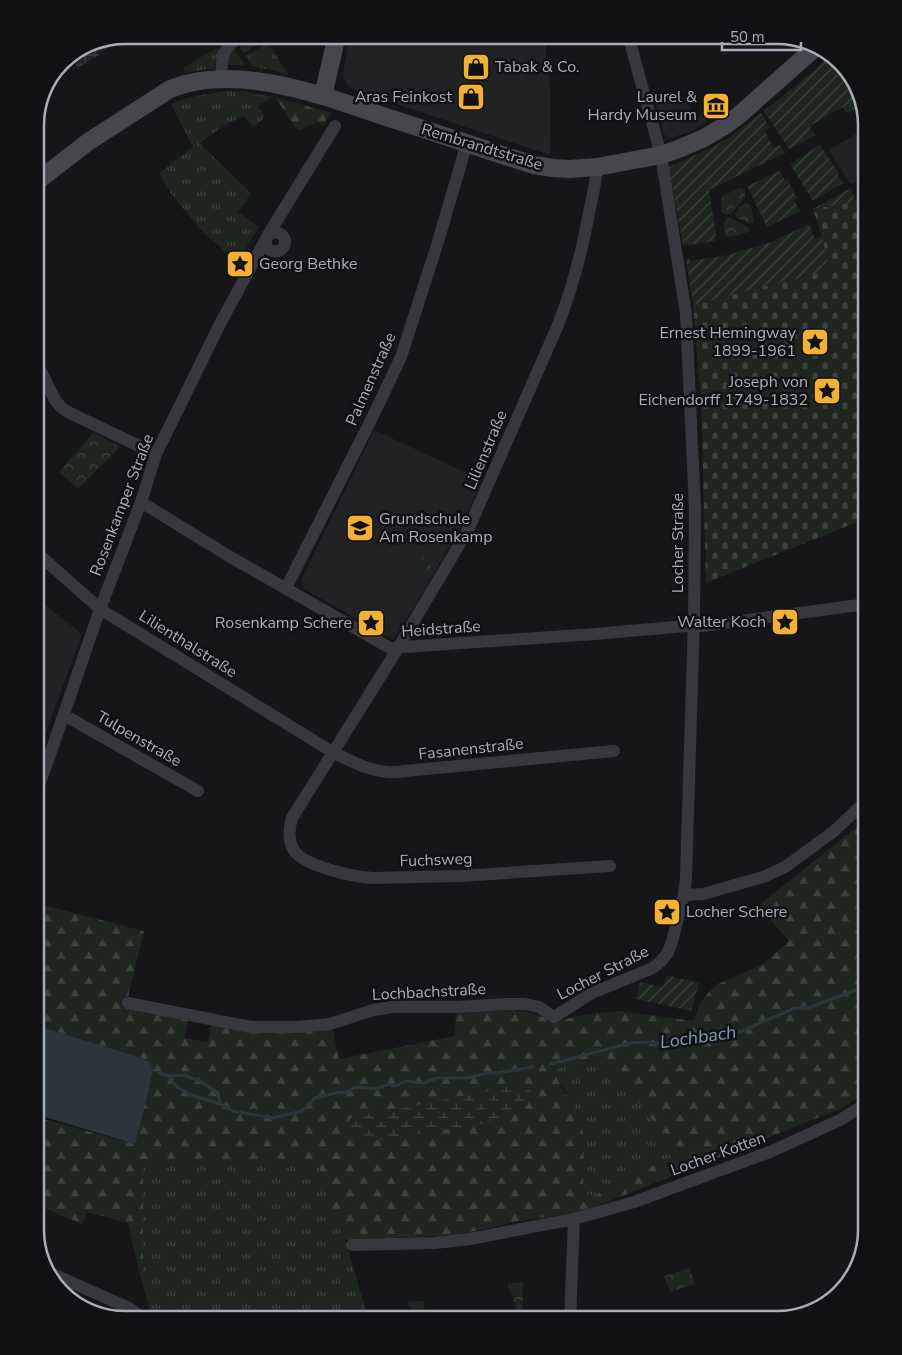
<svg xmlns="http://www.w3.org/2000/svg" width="902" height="1355" font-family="'Nunito Sans',sans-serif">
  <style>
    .built { fill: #222225 }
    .industrial { fill: url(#industrial-grid) }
    .grass { fill: url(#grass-tufts) }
    .forest { fill: url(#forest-firs); fill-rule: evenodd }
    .wetland { fill: url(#wetland-marsh) }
    .cemetery { fill: url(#cemetery-stones) }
    .park { fill: url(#park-crowns) }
    .garden { fill: url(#garden-furrows) }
    .water { fill: #2c353c }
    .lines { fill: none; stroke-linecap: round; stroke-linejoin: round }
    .stream { stroke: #2c353c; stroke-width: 3 }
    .minor { stroke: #37383d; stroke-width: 12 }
    .secondary { stroke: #45474d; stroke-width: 18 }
    .labels { text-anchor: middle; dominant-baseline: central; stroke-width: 5; stroke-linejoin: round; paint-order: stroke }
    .poi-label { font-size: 16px; fill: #a8adb8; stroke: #111113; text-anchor: end }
    .street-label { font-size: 16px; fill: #a8adb8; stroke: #111113 }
    .water-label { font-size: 18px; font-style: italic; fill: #7f9bb3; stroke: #111113 }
    .rim { fill: none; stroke: #a8adb8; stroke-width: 2.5 }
  </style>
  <defs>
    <pattern id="industrial-grid" width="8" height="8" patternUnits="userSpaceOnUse" patternTransform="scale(1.25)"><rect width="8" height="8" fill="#222225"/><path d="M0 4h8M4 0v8" fill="none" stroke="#3f3f43"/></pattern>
    <pattern id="grass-tufts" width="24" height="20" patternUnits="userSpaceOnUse" patternTransform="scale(1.25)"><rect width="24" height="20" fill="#1e261f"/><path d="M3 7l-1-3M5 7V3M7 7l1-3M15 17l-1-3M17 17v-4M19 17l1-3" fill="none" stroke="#3c433d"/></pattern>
    <pattern id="forest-firs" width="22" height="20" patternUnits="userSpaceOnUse" patternTransform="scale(1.25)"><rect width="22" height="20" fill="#1e261f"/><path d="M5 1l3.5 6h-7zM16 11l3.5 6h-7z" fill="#3c433d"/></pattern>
    <pattern id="wetland-marsh" width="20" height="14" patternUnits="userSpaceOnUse" patternTransform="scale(1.25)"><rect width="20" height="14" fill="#1e261f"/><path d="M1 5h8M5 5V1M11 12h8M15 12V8" fill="none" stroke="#3c433d"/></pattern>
    <pattern id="cemetery-stones" width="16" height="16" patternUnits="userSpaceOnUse" patternTransform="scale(1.25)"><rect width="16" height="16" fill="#1e261f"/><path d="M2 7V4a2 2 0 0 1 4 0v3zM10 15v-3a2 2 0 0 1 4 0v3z" fill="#3c433d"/></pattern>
    <pattern id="park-crowns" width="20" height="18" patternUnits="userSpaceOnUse" patternTransform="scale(1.25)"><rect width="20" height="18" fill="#1e261f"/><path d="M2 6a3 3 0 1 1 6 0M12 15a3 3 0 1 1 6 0" fill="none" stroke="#3c433d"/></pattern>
    <pattern id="garden-furrows" width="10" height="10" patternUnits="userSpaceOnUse" patternTransform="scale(1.25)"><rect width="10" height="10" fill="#1e261f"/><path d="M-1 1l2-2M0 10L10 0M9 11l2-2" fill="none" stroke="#3c433d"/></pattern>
  </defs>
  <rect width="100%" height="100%" fill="#161618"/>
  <path class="built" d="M350,35H388V39L399,43L401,35H544L551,93L550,155L354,90L348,86L344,78L343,73Z
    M685,97L689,107L690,109L692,119L701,117L700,114L705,113L707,121L690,132L669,138L664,134L656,105Z
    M867,127V179L850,184L829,150Z
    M374,430L482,480L465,519L425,589L393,640L304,589L302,582V579Z
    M35,597L82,634L40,748L35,746Z"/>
  <path class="industrial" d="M125,35H127L128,36L99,53V55L78,68L70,55L91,42Z"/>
  <path class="grass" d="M251,35H258L262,42L244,53L237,43Z
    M544,35H571L545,42Z
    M268,43L288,74L252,66L246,56Z
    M232,46L245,65H229L227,63Z
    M216,48L220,49L214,68L185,73L183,68Z
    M224,91L246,92L273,97L258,106L265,117L254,127L243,116L227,124L199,143L251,193L238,212L259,227L237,263L199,228L170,192L159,173L193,147L171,104L187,98Z
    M867,1043V1078H866L850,1068Z
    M606,1061L625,1087L681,1152L594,1196L583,1193L584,1135L574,1104L552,1070L580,1062Z
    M143,1161L317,1162L345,1240L369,1320H153L140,1275L143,1274Z"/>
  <path class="forest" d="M275,97L331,113V114L323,125L318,122L298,131L290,120Z
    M867,819V1043L850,1068L867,1078V1093L840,1109L582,1212L518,1221L481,1230L452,1235L345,1240L317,1162L143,1161V1274L140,1275L128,1223L87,1212L82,1224L35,1204V1117L135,1144L142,1058L35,1025V903L144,931L126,1005L189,1018L184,1038L208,1042L212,1022L332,1028L339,1059L455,1036L456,1011L506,1009L526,1012L556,1021L589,1014L619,1011L694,1021L700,1004L707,994L718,984L762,965L789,941L758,906ZM606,1061L625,1087L681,1152L594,1196L583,1193L584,1135L574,1104L562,1088L553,1070L580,1062Z"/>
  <path class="wetland" d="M527,1085L533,1095L527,1106L482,1124L379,1140L351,1137L347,1130L350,1118L512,1086Z"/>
  <path class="cemetery" d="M867,200V518L706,583L701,399L693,305L829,270L822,236L813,209Z"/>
  <path class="park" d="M739,188H742L745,190V198L730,214H725L721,211V199L723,196Z
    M746,203L750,205L754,219V222L752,224L737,218C733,212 740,205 746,203Z
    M728,217L748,227L749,232L730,237L726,236L724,233V222Z
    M94,432L120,447L78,489L59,472Z
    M425,551L436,556L427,575L416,569Z
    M690,1268L695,1284L670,1292L664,1276Z
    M523,1282L522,1320H520L508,1284Z
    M423,1301L426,1320H417L408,1304L409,1302Z"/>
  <path class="garden" d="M830,55L855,80L862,105L847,113L843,107L810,126L815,135L789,149L764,111L810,74Z
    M761,113L770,128L765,131L774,148L780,145L785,153L709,190L716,234L715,241L683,246L669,167L711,148L733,135Z
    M820,145L839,173L837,174L843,183L813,201L790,164Z
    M780,171L785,181L787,179L797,198L794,200L800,211L767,227L747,186Z
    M851,188L855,202L813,209Z
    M809,224L815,239L822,236L829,270L693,305L686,259H690V261L728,255L748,249L771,242Z
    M666,975L699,983L691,1011L636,999L640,982L663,987Z"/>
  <path class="water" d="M35,1025L142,1058L149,1062L153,1068L148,1093L135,1144L35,1114Z"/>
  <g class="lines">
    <path class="stream" d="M551,1064L631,1043L646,1042L666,1044L684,1040L730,1036L795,1008H808L861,988L867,982
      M159,1073L169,1076L184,1075L200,1081L218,1093L220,1104
      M169,1076L177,1087L191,1095L220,1104L233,1111L273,1118L302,1111L315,1098L340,1092L346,1093L355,1087L376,1089L389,1084L396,1086L406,1081L424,1083L437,1078H468L487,1073H497L533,1067"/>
    <path class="minor" d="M221,79C222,56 221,48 243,35
      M597,167C596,182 592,198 589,213C582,251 572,289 558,325L468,530L392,658L292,818C289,828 288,839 293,849C302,866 354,877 373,878L461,876L610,866
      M268,235L335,126
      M35,359L55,400L61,407L66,411L95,425L156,454
      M141,502L227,555L390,648L595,634L686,626H702L867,604
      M35,551L100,609L334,753C351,761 367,770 387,772C396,773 406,771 415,770L614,751
      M286,588L371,420L401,357L437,245L467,143
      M64,715L198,791
      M35,795L45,769L100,609L141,502L156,454L221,322L267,237L273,232C294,233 284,258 270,250C266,247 265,243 266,239
      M684,895L703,894L763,877L785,867L833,832L867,800
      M128,1003L251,1027H297L330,1024L373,1010L393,1007H456L505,1004H525L539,1007L554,1017L592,993L653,968L661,961L667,954L671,945L684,895L686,877L694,618L695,509L686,314L661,155L628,35
      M352,1245L435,1243L470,1239L574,1219L634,1202L770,1152L840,1120L867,1103
      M46,1271L129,1308L137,1314L141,1320
      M570,1320L574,1219"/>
    <path class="secondary" d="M323,96L337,35
      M35,183L88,142L170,89C238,62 323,96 389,118C437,133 485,150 534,165L553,168L569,169L597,167L661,155L681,148L704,138L723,127L738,116L817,46"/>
  </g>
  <defs>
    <g id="shop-square" transform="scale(1.4375)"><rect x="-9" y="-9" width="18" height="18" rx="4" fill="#f2b134" stroke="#111113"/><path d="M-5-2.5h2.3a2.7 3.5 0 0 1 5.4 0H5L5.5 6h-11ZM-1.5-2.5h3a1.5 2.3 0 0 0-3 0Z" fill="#111"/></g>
    <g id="museum-square" transform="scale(1.4375)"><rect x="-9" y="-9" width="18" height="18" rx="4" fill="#f2b134" stroke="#111113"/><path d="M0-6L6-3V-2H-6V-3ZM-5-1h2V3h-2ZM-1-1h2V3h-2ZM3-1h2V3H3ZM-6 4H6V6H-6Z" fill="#111"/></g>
    <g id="sight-square" transform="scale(1.4375)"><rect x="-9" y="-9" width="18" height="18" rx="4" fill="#f2b134" stroke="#111113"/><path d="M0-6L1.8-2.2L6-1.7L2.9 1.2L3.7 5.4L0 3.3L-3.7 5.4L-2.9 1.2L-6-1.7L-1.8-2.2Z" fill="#111"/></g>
    <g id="school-square" transform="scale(1.4375)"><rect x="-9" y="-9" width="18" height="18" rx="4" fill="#f2b134" stroke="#111113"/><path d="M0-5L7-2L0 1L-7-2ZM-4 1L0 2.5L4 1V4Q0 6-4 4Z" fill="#111"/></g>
  </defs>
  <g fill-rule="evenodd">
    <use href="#shop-square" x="476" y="67"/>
    <use href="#shop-square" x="471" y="97"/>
    <use href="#museum-square" x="716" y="106"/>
    <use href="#sight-square" x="240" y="264"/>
    <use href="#sight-square" x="815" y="342"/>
    <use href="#sight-square" x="827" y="391"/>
    <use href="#school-square" x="360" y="528"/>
    <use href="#sight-square" x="785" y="622"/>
    <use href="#sight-square" x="371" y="623"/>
    <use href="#sight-square" x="667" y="912"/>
  </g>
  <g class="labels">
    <g class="poi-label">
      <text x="495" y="67" text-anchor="start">Tabak &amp; Co.</text>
      <text x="452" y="97">Aras Feinkost</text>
      <text x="697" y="97">Laurel &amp;<tspan x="697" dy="18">Hardy Museum</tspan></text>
      <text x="259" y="264" text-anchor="start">Georg Bethke</text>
      <text x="796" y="333">Ernest Hemingway<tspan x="796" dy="18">1899-1961</tspan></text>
      <text x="808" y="382">Joseph von<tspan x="808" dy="18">Eichendorff 1749-1832</tspan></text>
      <text x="379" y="519" text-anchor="start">Grundschule<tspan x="379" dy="18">Am Rosenkamp</tspan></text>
      <text x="766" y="622">Walter Koch</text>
      <text x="352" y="623">Rosenkamp Schere</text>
      <text x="686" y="912" text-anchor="start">Locher Schere</text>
    </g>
    <g class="street-label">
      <text transform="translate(482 147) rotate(17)">Rembrandtstraße</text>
      <text transform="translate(371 379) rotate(-66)">Palmenstraße</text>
      <text transform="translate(486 450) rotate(-67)">Lilienstraße</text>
      <text transform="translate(122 505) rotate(-69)">Rosenkamper Straße</text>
      <text transform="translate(678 543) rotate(-90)">Locher Straße</text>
      <text transform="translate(441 629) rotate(-4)">Heidstraße</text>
      <text transform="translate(188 644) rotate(32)">Lilienthalstraße</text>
      <text transform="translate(139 739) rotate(30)">Tulpenstraße</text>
      <text transform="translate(471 749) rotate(-6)">Fasanenstraße</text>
      <text transform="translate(436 860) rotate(-2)">Fuchsweg</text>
      <text transform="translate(603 973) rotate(-27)">Locher Straße</text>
      <text transform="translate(429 992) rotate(-3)">Lochbachstraße</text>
      <text transform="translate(718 1154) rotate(-20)">Locher Kotten</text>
    </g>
    <g class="water-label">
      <text transform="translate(698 1037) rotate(-8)">Lochbach</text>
    </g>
  </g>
  <path d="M0 0H902V1355H0ZM125 44H777A81 81 0 0 1 858 125V1230A81 81 0 0 1 777 1311H125A81 81 0 0 1 44 1230V125A81 81 0 0 1 125 44Z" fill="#111113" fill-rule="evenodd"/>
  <path class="rim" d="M125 44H777A81 81 0 0 1 858 125V1230A81 81 0 0 1 777 1311H125A81 81 0 0 1 44 1230V125A81 81 0 0 1 125 44Z"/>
  <path d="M722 42v8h79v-8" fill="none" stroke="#a8adb8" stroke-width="2.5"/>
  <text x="730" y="42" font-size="15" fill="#a8adb8" stroke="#111113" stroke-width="4" paint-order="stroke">50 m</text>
</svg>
